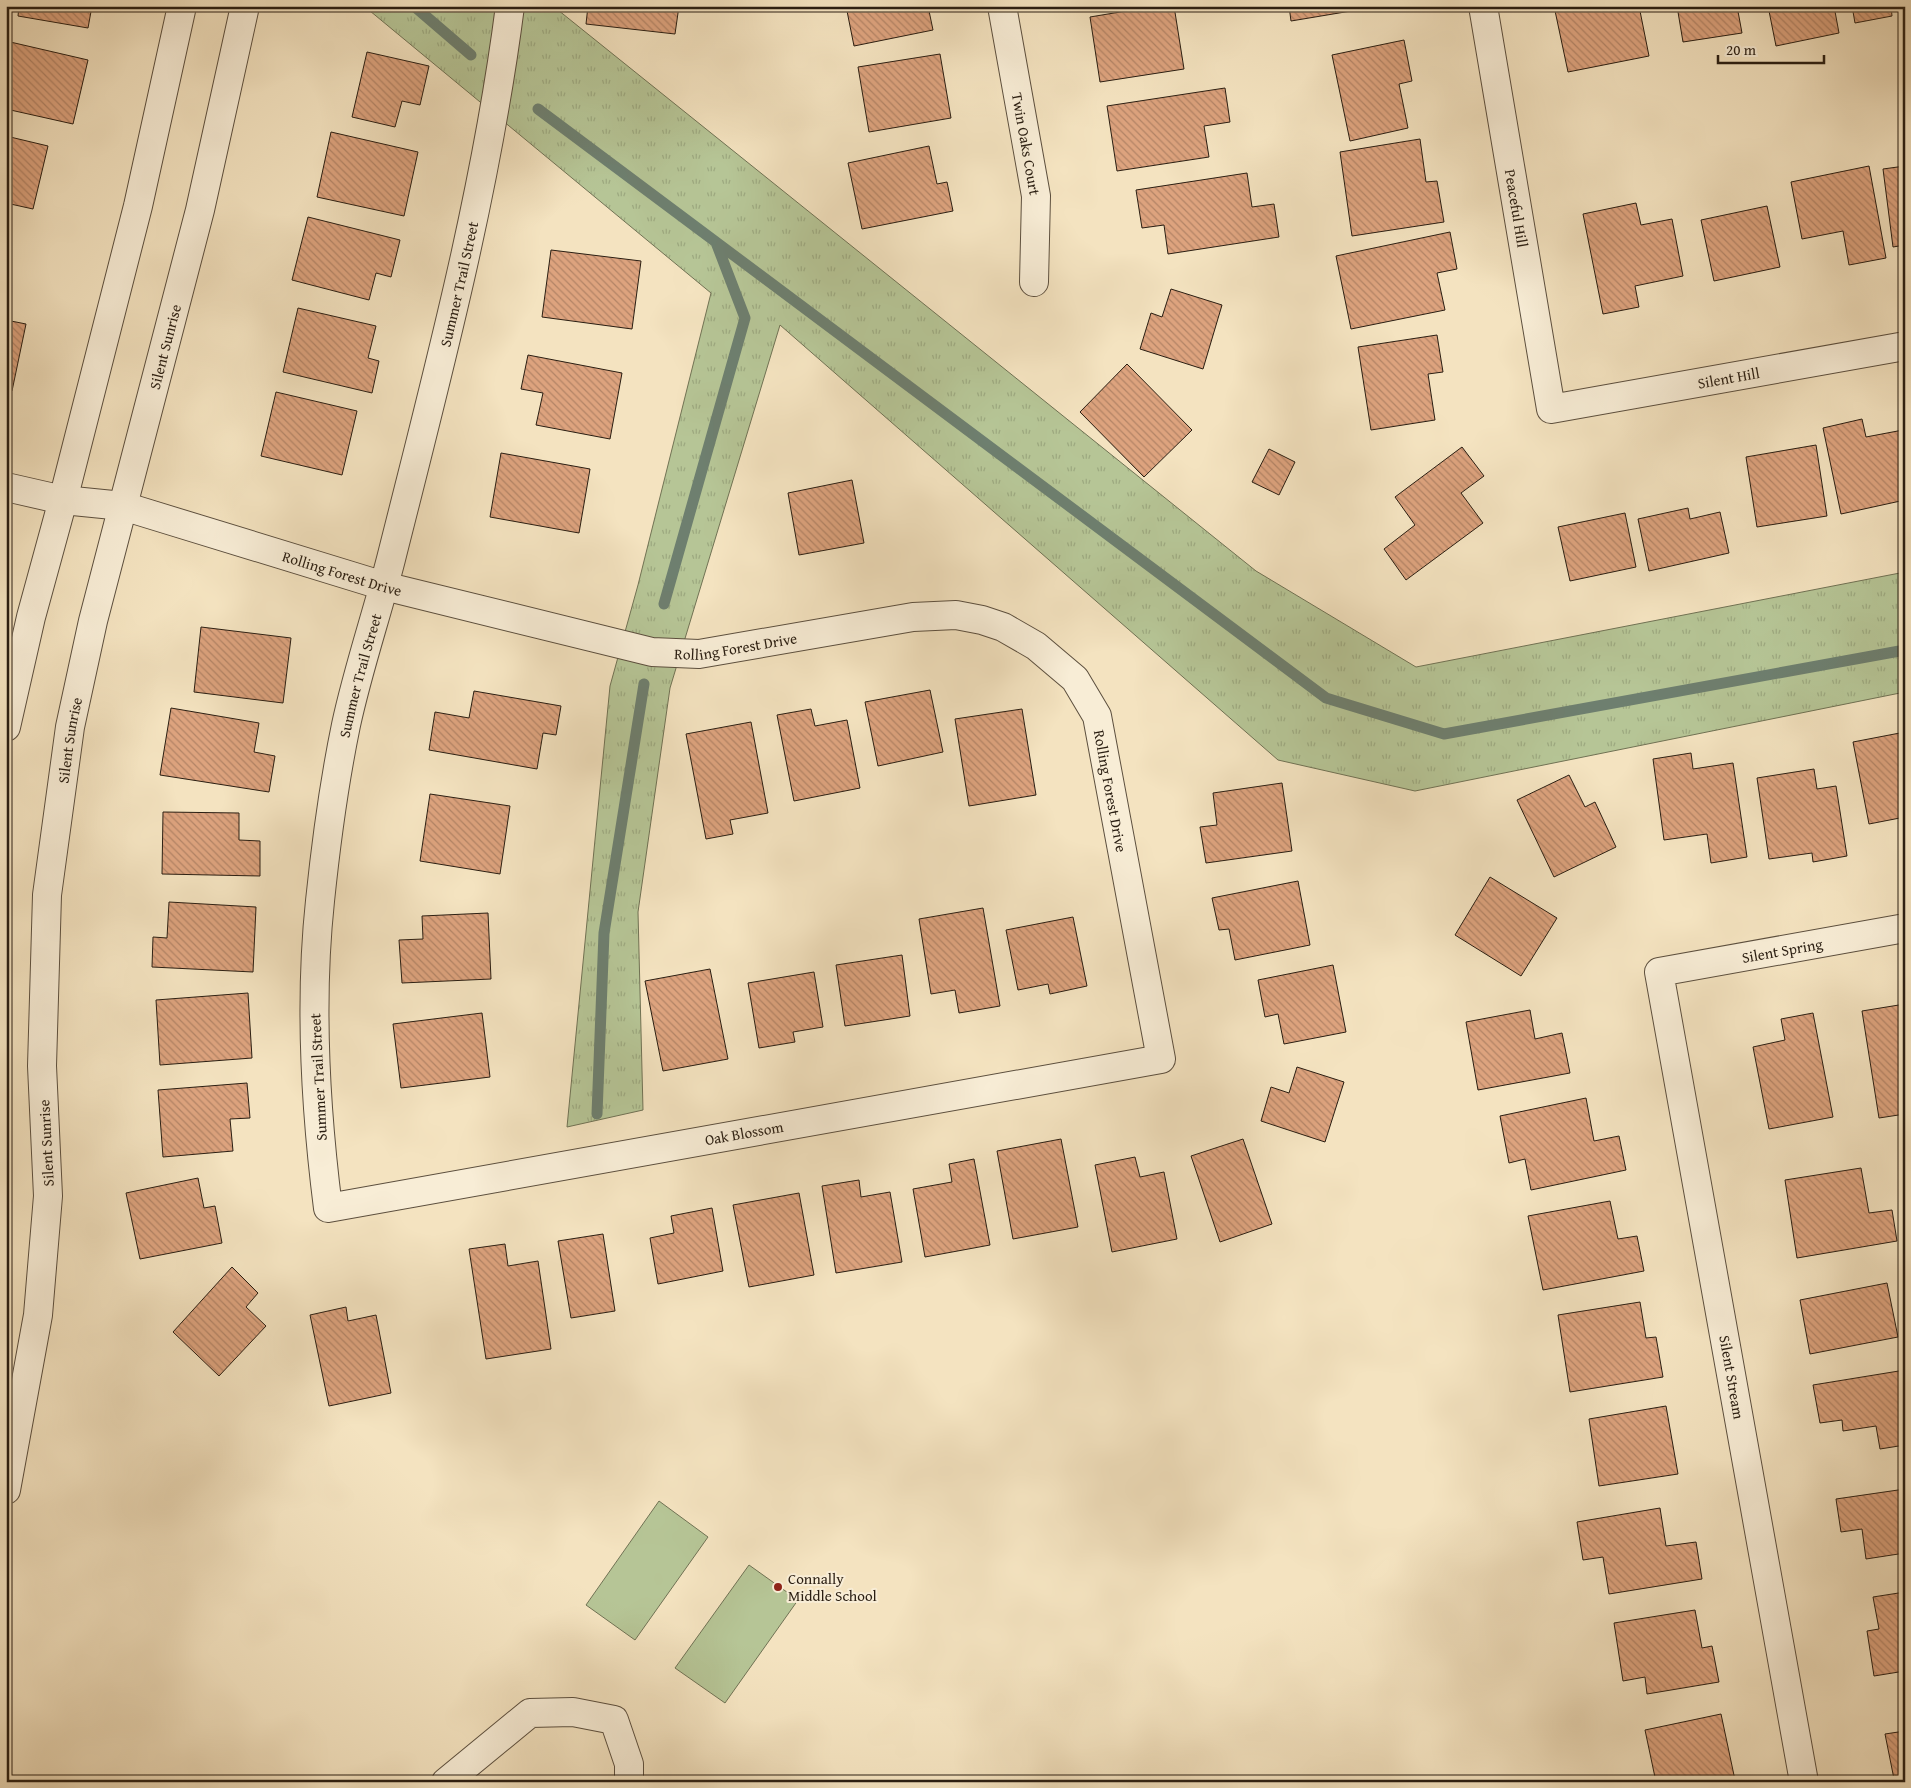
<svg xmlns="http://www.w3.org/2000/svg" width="1911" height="1788" font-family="'Gentium Book Plus',serif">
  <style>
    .grass { fill: url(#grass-tufts); stroke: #707254 }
    .pitch { fill: #b6c596; stroke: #707254 }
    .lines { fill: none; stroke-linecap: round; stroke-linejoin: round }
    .stream { stroke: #6e7f6f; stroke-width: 11 }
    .building { fill: url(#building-back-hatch); stroke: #2a1e12 }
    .minor-casing { stroke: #5c4f3e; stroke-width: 30 }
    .minor { stroke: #f8edd6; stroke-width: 28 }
    .poi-dot { fill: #8f2418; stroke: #f8edd6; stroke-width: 2 }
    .labels { text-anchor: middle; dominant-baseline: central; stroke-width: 4; stroke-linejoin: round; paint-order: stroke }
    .street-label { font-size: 15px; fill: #2a1e12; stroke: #f8edd6 }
    .poi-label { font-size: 15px; fill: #2a1e12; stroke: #f8edd6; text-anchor: start }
  </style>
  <defs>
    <pattern id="grass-tufts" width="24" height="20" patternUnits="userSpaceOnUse" patternTransform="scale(1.25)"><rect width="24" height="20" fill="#b6c596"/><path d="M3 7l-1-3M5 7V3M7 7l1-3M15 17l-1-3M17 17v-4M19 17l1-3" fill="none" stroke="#9da980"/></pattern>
    <pattern id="building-back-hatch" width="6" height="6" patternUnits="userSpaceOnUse" patternTransform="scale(1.25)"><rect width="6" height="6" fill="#dda37e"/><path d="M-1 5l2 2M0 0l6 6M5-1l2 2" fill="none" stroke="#b38466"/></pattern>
  </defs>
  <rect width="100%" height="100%" fill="#f4e3c0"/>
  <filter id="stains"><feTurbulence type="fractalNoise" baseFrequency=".004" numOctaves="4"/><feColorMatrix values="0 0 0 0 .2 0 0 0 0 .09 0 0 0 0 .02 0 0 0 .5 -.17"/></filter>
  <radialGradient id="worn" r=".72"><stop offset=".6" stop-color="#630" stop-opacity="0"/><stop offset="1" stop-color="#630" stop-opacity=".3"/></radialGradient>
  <path class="grass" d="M364,6H553L1256,571L1416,667L1905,572V692L1415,791L1278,760L780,325L670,688L638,912L643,1110L567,1127L610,686L638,585L711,293Z"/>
  <path class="pitch" d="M659,1501L708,1537L635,1640L586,1605Z
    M749,1565L798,1600L725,1703L675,1668Z"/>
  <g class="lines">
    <path class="stream" d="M414,6L471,55
      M538,109L1326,698L1444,734L1905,650
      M664,604L745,318L717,245
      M597,1114L604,933L644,684"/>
  </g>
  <path class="building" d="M19,6H92L88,28L18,16Z
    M588,6H679L675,34L586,24Z
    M846,6H928L933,30L854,46Z
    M1156,6H1174L1184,69L1100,82L1090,17Z
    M1289,6H1375V7L1291,21Z
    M1554,6H1639L1649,56L1568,72Z
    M1677,6H1737L1742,33L1683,42Z
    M1768,6H1834L1839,33L1776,46Z
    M1852,6H1891L1892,16L1855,23Z
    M1404,40L1412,81L1399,84L1408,128L1350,141L1332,55Z
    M6,41L88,60L73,124L6,109Z
    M367,52L429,66L420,105L402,101L395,127L352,117Z
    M940,54L951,118L869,132L858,67Z
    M1225,88L1230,122L1204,126L1209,157L1117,171L1107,106Z
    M331,132L418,152L404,216L317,197Z
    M6,136L48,146L33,209L6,203Z
    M1420,139L1426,182L1437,181L1444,222L1352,236L1340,152Z
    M929,146L937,184L947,182L953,211L862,229L848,163Z
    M1869,166L1886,258L1849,265L1843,231L1802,239L1791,182Z
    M1905,166V245L1893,247L1883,169Z
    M1247,173L1252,207L1274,204L1279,237L1168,254L1164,225L1142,228L1136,190Z
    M1636,203L1641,225L1672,219L1683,276L1635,286L1639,307L1603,314L1583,214Z
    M1767,206L1780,267L1714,281L1701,220Z
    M308,217L400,240L391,277L376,273L369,300L292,280Z
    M1450,232L1457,269L1437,273L1445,310L1351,329L1336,256Z
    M551,250L641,261L632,329L542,317Z
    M1171,289L1222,305L1203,369L1140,349L1151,313L1162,317Z
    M298,308L376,326L368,358L379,361L372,393L283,372Z
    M6,320L26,324L12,391L6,390Z
    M1437,335L1443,372L1428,374L1435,420L1371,430L1358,347Z
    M528,355L622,373L610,439L536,425L543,393L521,389Z
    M1127,364L1192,430L1144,477L1080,412Z
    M276,392L357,411L342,475L261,456Z
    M1862,419L1866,437L1903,430L1905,500L1841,514L1823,428Z
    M1816,445L1827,516L1757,527L1746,457Z
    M1462,447L1484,476L1461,493L1483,523L1406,580L1384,549L1415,525L1395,497Z
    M1269,449L1295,462L1279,495L1252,482Z
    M501,453L590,469L579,533L490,517Z
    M852,480L864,543L799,555L788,493Z
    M1688,508L1690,519L1720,512L1729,553L1649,571L1638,519Z
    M1625,513L1636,567L1570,581L1558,527Z
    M201,627L291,638L283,703L194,692Z
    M930,690L943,752L878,766L865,702Z
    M474,691L561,706L556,735L543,733L537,769L429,750L435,712L469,718Z
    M171,708L259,723L254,752L275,756L269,792L160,775Z
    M811,709L815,726L847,720L860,788L794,801L777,715Z
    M1022,709L1036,795L969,806L955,719Z
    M751,722L768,813L730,820L733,834L706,839L686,734Z
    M1905,732V817L1869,824L1853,742Z
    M1691,753L1693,769L1733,763L1747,857L1711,863L1707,834L1664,840L1653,759Z
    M1814,769L1817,789L1836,786L1847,856L1813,862L1812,853L1769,859L1757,778Z
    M1569,775L1585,807L1595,802L1616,847L1554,877L1517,800Z
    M1282,783L1292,851L1206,863L1200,827L1217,825L1213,793Z
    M430,794L510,806L500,874L420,861Z
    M163,812L239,813V840L260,841V876L162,874Z
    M1490,877L1557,918L1521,976L1455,935Z
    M1298,881L1310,945L1235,960L1229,929L1219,930L1212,898Z
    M169,902L256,907L253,972L152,967L153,937L167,938Z
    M983,908L1000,1006L959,1013L955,990L931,994L919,919Z
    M488,913L491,979L402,983L399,940L423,939L422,916Z
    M1073,917L1087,986L1050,994L1048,984L1018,990L1006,930Z
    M902,955L910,1016L845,1026L836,965Z
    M1333,965L1346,1032L1284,1044L1278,1014L1265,1017L1258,980Z
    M710,969L728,1059L663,1071L645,981Z
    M814,972L823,1027L793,1032L795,1042L759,1048L748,983Z
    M248,993L252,1058L160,1065L156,1000Z
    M1905,1004V1114L1879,1118L1862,1011Z
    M1530,1010L1535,1039L1562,1033L1570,1073L1478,1090L1466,1022Z
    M482,1013L490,1077L401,1088L393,1024Z
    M1813,1013L1833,1117L1769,1129L1753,1047L1785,1040L1781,1019Z
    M1297,1067L1344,1082L1325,1142L1261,1121L1271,1087L1289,1093Z
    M247,1083L250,1118L230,1119L233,1151L163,1157L158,1090Z
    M1586,1098L1594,1141L1619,1136L1626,1170L1531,1190L1525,1159L1509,1163L1500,1116Z
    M1061,1139L1078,1227L1013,1239L997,1151Z
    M1243,1139L1272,1224L1220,1242L1191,1156Z
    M1135,1157L1140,1177L1164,1172L1177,1239L1112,1252L1095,1165Z
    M974,1159L990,1245L925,1257L913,1189L952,1182L949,1164Z
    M1861,1168L1869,1213L1892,1210L1897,1241L1797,1258L1785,1180Z
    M198,1178L204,1208L215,1206L222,1243L140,1259L126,1193Z
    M859,1180L861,1197L890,1192L902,1262L836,1273L822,1186Z
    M799,1193L814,1275L749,1287L733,1205Z
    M1610,1201L1618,1239L1637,1236L1644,1271L1543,1290L1528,1216Z
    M712,1208L723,1271L658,1284L650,1238L674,1233L671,1216Z
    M603,1234L615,1311L571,1318L558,1241Z
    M505,1244L508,1266L538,1261L551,1349L486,1359L469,1249Z
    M232,1267L258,1293L246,1307L266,1326L219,1376L173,1332Z
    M1887,1283L1898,1337L1810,1354L1800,1300Z
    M1640,1302L1646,1338L1656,1337L1663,1377L1570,1392L1558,1315Z
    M346,1307L348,1321L376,1315L391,1393L329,1406L310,1315Z
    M1905,1370V1445L1880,1449L1876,1426L1843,1431L1842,1420L1820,1423L1813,1385Z
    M1666,1406L1678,1474L1599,1486L1589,1419Z
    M1905,1489V1553L1866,1559L1862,1529L1841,1532L1836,1499Z
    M1660,1508L1666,1546L1696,1542L1702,1579L1609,1594L1603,1557L1583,1560L1577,1522Z
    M1905,1592V1671L1874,1676L1867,1631L1879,1629L1873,1597Z
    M1695,1610L1702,1648L1712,1646L1719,1682L1647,1694L1645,1677L1623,1681L1614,1623Z
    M1721,1714L1735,1780L1656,1782L1645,1730Z
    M1905,1731V1776L1894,1779L1885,1734Z"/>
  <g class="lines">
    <g class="minor-casing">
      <g id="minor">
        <path id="s1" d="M1002,6L1036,196L1034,282"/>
        <path id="s2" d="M1483,6L1551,409L1905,346"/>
        <path id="s3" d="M6,487L63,500L123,506L384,586L652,652L699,654L913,617L956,615L982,620L1003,627L1036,646L1075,679L1097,716L1161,1059L328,1208C315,1106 309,1004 320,901C326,843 334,783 346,725C358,669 377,614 391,559C437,376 486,193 510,6"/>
        <path d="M6,727L31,617L63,500L138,206L182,6"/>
        <path id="s4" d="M6,1490L38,1315L48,1196L42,1066L47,895L70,727L93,621L200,210L245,6"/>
        <path d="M446,1782L530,1713L573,1712L614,1720L629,1764V1782"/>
        <path id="s5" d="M1804,1782L1659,972L1905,928"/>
      </g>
    </g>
    <use href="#minor" class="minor"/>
  </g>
  <circle class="poi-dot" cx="778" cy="1587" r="5"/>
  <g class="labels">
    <g class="street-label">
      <text stroke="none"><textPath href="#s1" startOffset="140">Twin Oaks Court</textPath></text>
      <text stroke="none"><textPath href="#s2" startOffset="205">Peaceful Hill</textPath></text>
      <text stroke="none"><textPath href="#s3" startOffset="3292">Summer Trail Street</textPath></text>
      <text stroke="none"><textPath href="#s4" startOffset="1160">Silent Sunrise</textPath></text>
      <text stroke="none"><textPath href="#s2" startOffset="589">Silent Hill</textPath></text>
      <text stroke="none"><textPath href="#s3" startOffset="348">Rolling Forest Drive</textPath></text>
      <text stroke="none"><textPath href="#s3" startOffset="752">Rolling Forest Drive</textPath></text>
      <text stroke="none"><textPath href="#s3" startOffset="2888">Summer Trail Street</textPath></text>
      <text stroke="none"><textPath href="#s4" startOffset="755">Silent Sunrise</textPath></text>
      <text stroke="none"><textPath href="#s3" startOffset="1232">Rolling Forest Drive</textPath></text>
      <text stroke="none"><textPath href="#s5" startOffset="948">Silent Spring</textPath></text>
      <text transform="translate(318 1077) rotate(-93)">Summer Trail Street</text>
      <text transform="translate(744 1133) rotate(-10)">Oak Blossom</text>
      <text transform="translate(46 1143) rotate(-93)">Silent Sunrise</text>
      <text transform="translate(1732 1377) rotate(80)">Silent Stream</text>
    </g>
    <g class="poi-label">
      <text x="788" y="1578">Connally<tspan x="788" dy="17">Middle School</tspan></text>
    </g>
  </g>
  <rect width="1911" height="1788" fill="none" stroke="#f4e3c0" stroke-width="25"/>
  <rect x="8" y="8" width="1896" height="1773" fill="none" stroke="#2a1e12" stroke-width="2.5"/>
  <rect x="12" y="12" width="1886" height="1763" fill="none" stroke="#2a1e12"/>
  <path d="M1718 55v8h106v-8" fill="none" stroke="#2a1e12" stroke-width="2.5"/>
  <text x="1726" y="55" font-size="15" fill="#2a1e12" stroke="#f8edd6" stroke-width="4" paint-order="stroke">20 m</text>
  <rect width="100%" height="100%" filter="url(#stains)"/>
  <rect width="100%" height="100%" fill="url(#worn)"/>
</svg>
